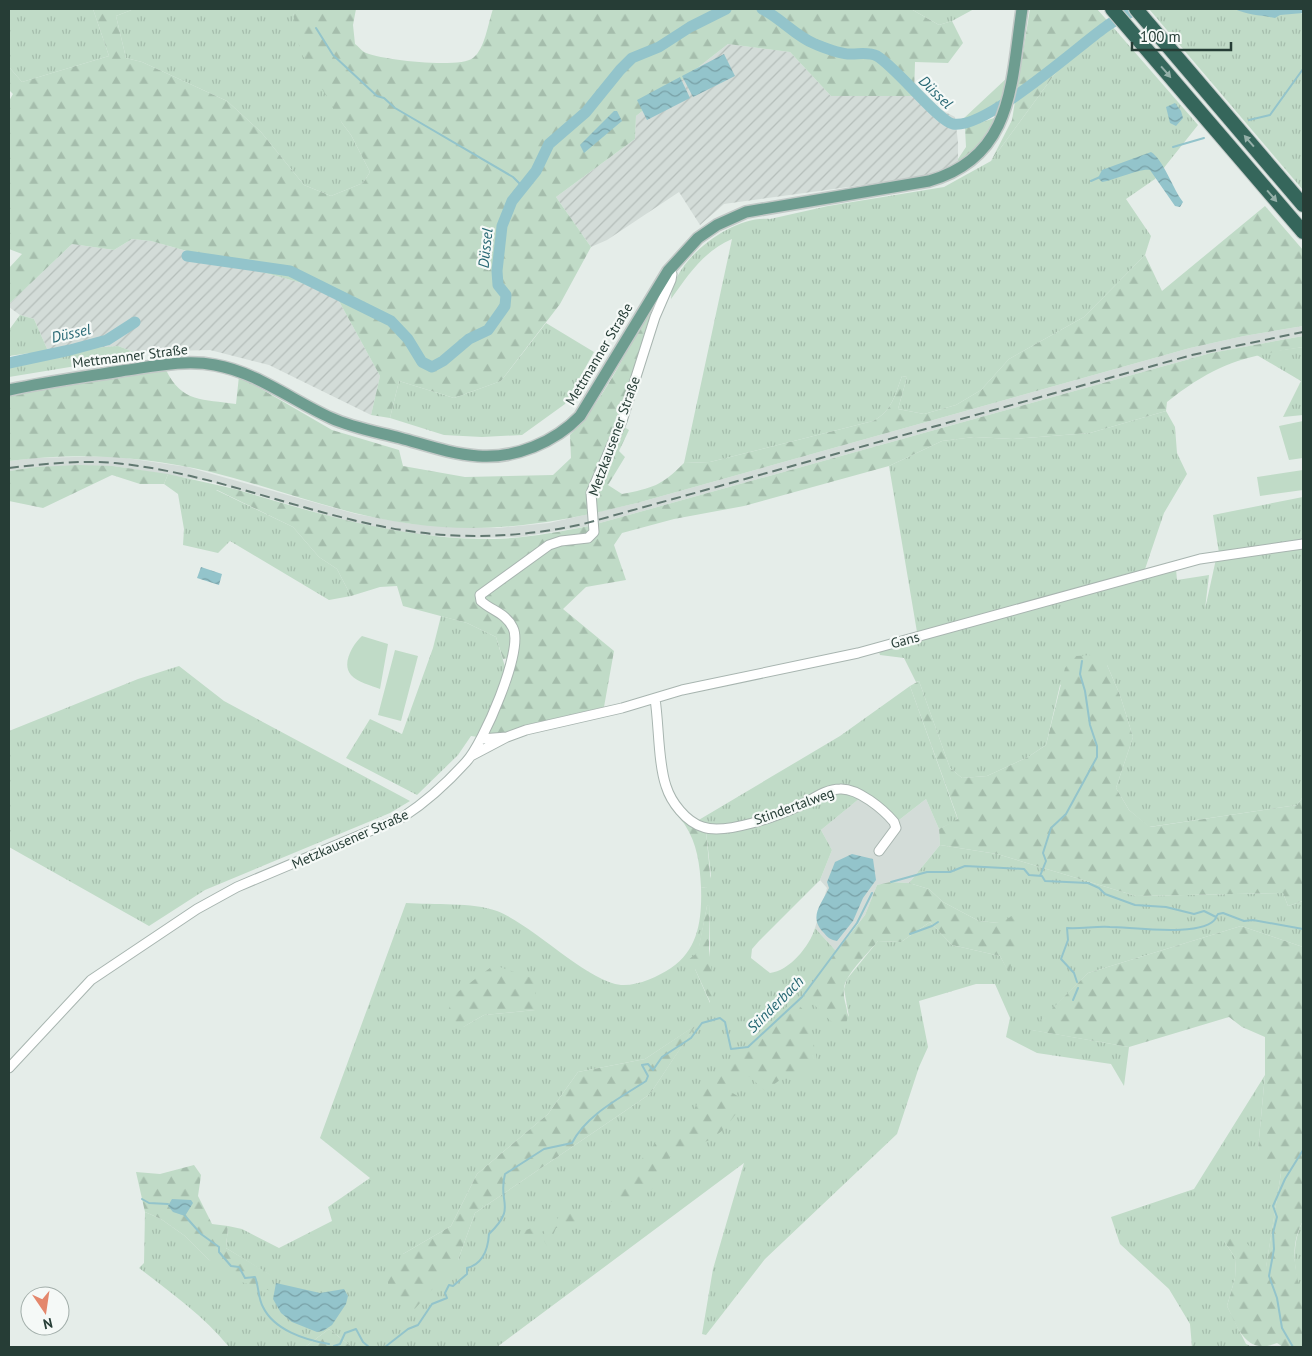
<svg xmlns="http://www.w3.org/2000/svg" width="1312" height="1356" font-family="'PT Sans',sans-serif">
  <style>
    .built { fill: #d3dcd8 }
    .industrial { fill: url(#industrial-furrows) }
    .grass { fill: url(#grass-tufts); fill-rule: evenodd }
    .forest { fill: url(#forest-firs) }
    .garden { fill: #c0dbc7 }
    .water { fill: url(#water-waves) }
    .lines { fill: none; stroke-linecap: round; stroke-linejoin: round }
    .stream { stroke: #93c4cb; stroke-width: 2 }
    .river { stroke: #93c4cb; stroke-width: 11 }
    .minor-casing { stroke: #a8b5b0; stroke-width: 11 }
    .major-casing { stroke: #c2c9c7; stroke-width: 14 }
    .highway-casing { stroke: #c2c9c7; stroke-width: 16 }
    .minor { stroke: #fff; stroke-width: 9 }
    .major { stroke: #6e9d90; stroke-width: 11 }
    .highway { stroke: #35665b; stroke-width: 14 }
    .rail { stroke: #617871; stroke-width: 2; stroke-dasharray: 10 5; stroke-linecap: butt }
    .oneway { fill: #95b0a9 }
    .labels { text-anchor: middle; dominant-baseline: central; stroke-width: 4.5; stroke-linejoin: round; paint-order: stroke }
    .street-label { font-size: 14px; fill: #263d36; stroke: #f5f9f7 }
    .water-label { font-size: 15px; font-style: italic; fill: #266773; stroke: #f5f9f7 }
  </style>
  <defs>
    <pattern id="industrial-furrows" width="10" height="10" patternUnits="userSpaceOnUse" patternTransform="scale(1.25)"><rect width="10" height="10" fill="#d3dcd8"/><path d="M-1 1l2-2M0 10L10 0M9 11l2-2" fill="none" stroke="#b5beba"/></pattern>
    <pattern id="grass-tufts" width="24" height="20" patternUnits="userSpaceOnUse" patternTransform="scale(1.25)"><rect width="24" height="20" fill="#c0dbc7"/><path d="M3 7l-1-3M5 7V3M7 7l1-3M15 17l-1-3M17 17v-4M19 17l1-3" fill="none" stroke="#a5bdac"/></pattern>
    <pattern id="forest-firs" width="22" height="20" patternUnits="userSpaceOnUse" patternTransform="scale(1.25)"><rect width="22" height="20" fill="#c0dbc7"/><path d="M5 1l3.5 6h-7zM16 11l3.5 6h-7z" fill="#a5bdac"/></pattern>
    <pattern id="water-waves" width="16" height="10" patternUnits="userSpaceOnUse" patternTransform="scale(1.25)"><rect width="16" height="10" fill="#93c4cb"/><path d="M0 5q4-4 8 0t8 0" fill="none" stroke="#78a0a6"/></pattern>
  </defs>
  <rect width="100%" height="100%" fill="#e5ede9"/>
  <path class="built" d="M1303,326V336L1211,353L589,526L520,537L463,538L411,534L353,523L212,482L113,466L36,467L9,471V461L35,458L113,456L187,467L356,514L412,524L497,528L549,523L637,503L1190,348L1244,336Z
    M866,793L899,820L926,799L939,829L940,845L909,883L890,882L877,885L865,915L836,951L815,928L827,888L820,880L832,850L821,830Z"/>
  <path class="industrial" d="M728,44L790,52L831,96H914L955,117L958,142V164L929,176L724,204L700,225L679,192L607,240L591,247L556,197L635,139L636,116Z
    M132,239L151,241L334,292L380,376L371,415L269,365L210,350L134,352L118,346L48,351L34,319L20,315L9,307V304L72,244L114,250Z"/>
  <path class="grass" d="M9,9H93L109,56L22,82L9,67Z
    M134,9H300L293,14L342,123L351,135L370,172L363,183L331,196L304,185L261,132L227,101L142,62L126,58L116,16Z
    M911,9H974L952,21L939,25Z
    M1149,9H1289L1303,14V190Z
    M1112,26L1198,125L1155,179L1126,199L1151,236L1145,255L1084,317L1009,359L981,390L956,405L924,414L898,409L907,377L902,376C895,395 892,411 873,421L710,462L684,463L732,239C704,251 688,275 671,299C671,261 733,214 770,219L828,206L944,187L991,161L1057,71Z
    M20,315L34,319L48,351L118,346L134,352L131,357L9,377V367L28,364L30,353L9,356V330Z
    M546,323L594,352L565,404L522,435L482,437L444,435L390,418L399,381L454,398L501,381Z
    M1303,347V415L1283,417L1301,381L1255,354Z
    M1166,411L1175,427L1177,453L1187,474L1164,513L1144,572L1176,569L1177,580L1209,575L1205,609L1216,559L1303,546V797L1297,805L1149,827L1129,810L1116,788L1133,737L1120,695L1107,665L1060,685L1046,745L1028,757L987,776L962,778L950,768L919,681L916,682L904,658L880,655L879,652L911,641L917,632L889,466L942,441L974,437L1013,439L1090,433Z
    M168,474L235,489L216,490L293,527L319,557L337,569L351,596L329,600L230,541L218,553L183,545L184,529L178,494L164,484Z
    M1303,497V542L1219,553L1213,515Z
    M441,616L467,623L496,637L506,670L478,737L471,736L458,755L417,795L346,758L370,719L402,734L433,648Z
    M179,666L224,701L410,801L390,813L205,890L149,926L9,847V731L138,679Z
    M910,686L958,820L939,829L926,799L899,820C883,807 868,790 848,787C841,785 829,792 822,795C787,808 734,834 697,821L840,736Z
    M840,792L860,798L821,830L832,850L820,880L759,941L752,949L751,958L770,973C789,971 810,946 815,928L836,951L825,968L849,1017L844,989L847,979L878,941L901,942L930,922L952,945L1000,956L1009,972L999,923L979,921L943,902L929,889L909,883L940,845L997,854L1136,896L1283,893L1288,906L1303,901V947L1241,926L1088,973L1032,1030L1129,1047L1124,1086L1111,1064L1037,1053L1006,1037L1010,1018L995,984H976L919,1001L928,1047L919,1067L897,1134L765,1259L706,1335L702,1334L713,1269L744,1163L497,1347H352L329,1329L305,1347H229C204,1316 170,1292 139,1268L144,1263L145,1212L161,1219L185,1236L209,1260L270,1275L226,1248L228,1226L242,1229L279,1248L332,1221L328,1207L370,1178L320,1138L406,903C434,905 472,902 497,911C533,925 588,982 621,985C638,986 657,977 671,968C699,949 702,918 701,887L706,888L711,876L706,831H721L830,793ZM710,905V1003L695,969L707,906ZM535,979V1010L484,1015L463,1027ZM695,1026L650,1094L475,1213L458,1260L403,1254L451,1226L477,1174L548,1114L578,1072L645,1059Z
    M1265,1075L1258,1149L1281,1173L1266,1268L1224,1241L1236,1259L1235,1278L1227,1306L1246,1344L1252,1347H1192L1190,1324L1169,1289L1120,1244L1111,1217L1194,1189Z
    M1303,1221V1311C1297,1281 1288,1249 1303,1221Z"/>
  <path class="forest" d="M93,9H134L116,16L126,58L142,62L227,101L261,132L304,185L331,196L363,183L370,172L351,135L342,123L300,51L293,13L300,9H356L353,25L355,44C358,46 361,50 364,52C379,60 460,69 473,58C485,49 488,23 493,9H911L939,25L952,21L963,43L948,63L915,62L914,96H831L790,52L728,44L636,116L635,139L556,197L591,247L560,304L501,381L454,398L399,381L390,418L371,415L380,376L334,292L151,241L132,239L114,250L72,244L9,304V268L22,254L9,249V101L13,94L9,90V67L22,82L109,56Z
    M1030,9H1097L1112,26L1057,71L991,161L1012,120Z
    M1008,77L1003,101L968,119H963Z
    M997,117C989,136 974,151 958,164V159L966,147L965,128Z
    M1265,206L1303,250V326L1244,336L1190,348L637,503C559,522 493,535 412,524C343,515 279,489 211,472C144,456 77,452 9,461V396L34,390L166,370C182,403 203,399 236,404L239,376L332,430L399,450L403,466L465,477L553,475L571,458L570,435C608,397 635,332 663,285L616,422L629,430L619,451L625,457L608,485L622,494C653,488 661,486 684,463L710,462L873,421C892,411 895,395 902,376L907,377L898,409L924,414L956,405L981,390L1009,359L1084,317L1145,255L1162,291Z
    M1303,336V347C1244,356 1215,364 1167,402L1166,411L1090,433L1013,439L974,437L942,441L889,466L744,506L674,519L622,533L614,545L626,580L586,587L563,609L614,651L604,707L522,726L505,733H489L510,685L515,657L503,659L496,637L467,623L403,606L397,586L380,587L351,596L337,569L319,557L293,527L215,489H235C321,515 405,540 495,539C527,538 558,532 589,526L1211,353Z
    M79,465L113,466L168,474L164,484H140L112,475L43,508L9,501V471L36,467Z
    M1092,655L1107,665L1120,695L1133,737L1116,788L1129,810L1150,827L1297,805L1303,797V901L1288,906L1283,893L1136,896L997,854L940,845L939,829L958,819L910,686L919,681L950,768L962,778L987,776L1028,757L1046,745L1065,668L1076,656Z
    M670,802L692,827L706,831L711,884L706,888L701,887C700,865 697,843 685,825C680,817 671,811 670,802Z
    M890,882L909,883L929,889L943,902L979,921L999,923L1020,912L1016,947L1009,973L1000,956L952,945L930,922L901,942L878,941C869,952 845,975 844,988C842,1003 852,1012 845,1026H836L803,994L865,915L877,885Z
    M710,904L709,949L714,990L711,1004L695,969L688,960L697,953L699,946L707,906Z
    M1241,926L1303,947V1221C1285,1254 1301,1280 1303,1312C1304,1324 1303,1336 1303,1347H1283L1277,1343C1246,1356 1238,1328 1227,1306L1235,1278L1236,1259L1224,1241L1228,1235L1245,1241L1266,1267L1281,1173L1263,1171L1258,1149L1265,1075V1037L1242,1027L1229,1017L1129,1047L1031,1030L1088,973Z
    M494,965L535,979V1010L484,1015L463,1027L445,1018L455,994Z
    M793,1001C808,1012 813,1020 809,1038L814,1045L817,1060L810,1071L800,1078C785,1072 777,1082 766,1092L749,1076L734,1082L731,1092L744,1100C736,1115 726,1130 711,1139C697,1147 672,1149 664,1164L669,1172C656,1190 628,1209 606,1200L605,1192L637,1170L643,1157L656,1143L671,1136L689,1120L710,1078Z
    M696,1025L650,1094L475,1213L458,1260L413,1311L388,1287V1274L399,1271L403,1254L451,1226L477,1174L548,1114L578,1072L645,1059Z
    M194,1165L201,1175L198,1196L212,1224L228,1226L226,1248L271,1275V1291L238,1281L209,1260L185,1236L161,1219L145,1212L136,1172L160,1174Z
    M565,1210H577L586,1216L574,1226L556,1228L548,1247L544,1241L545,1230L525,1242L521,1239L526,1230L557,1219Z
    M329,1329L352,1347H305Z"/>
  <path class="garden" d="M1303,421V458L1289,460L1279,426Z
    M1303,470V490L1260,496L1257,477Z
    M362,636L388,644L380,689C372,686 357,682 351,675C341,664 353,644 362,636Z
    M395,650L418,656L401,721L378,715Z"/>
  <path class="water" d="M1234,9H1303V13L1280,15L1275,18C1260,15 1248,15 1234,9Z
    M724,54L735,76L693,97L682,76Z
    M680,77L690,98L647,120L637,100Z
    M1175,103L1181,111L1183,118L1176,126L1170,123L1166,107Z
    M614,111H617L622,121L584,153L580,145Z
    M1151,152C1163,159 1173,189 1183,202L1180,207L1175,206L1150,170C1140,168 1115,180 1102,182L1098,178L1102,170Z
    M201,567L222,574L219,585L197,578Z
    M852,854L873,859L876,880L863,898L853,921L837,941C831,940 828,938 824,933C808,917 821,905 829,888L827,882L835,862Z
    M172,1199L191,1200L193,1203L185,1216L173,1212L168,1206Z
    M276,1283L320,1293L344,1289L348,1296L346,1304L332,1325L323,1331L317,1332L292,1322L281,1313L273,1299Z"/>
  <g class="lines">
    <path class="stream" d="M316,28L333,55L377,96L384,98L395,108L513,177L523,187
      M1249,120L1270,115L1303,69
      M1173,147L1204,138
      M1091,181L1100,177
      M1040,876L1046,861L1043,853L1051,828L1066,814L1097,757V746L1090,725L1085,691L1080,674L1082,661
      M891,882L927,872H950L965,866L1024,869L1029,875L1042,876L1045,881L1088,883L1099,888L1105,894L1135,905L1166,907L1194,914L1204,911L1216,917L1218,914L1223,913L1244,921L1253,920L1303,929
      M910,934L932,926L938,922
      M1077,982L1074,973L1061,959L1068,940L1067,928C1081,929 1096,926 1110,927C1131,927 1204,938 1216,918
      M1073,1000L1078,988
      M142,1199L149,1203L168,1204
      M185,1216L201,1234L219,1247V1252L231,1266L239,1267L245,1278L255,1277C259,1287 258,1298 263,1307C274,1330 305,1340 329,1344
      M334,1346L340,1344L345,1333L356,1329L363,1342L369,1347
      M385,1347L408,1329L418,1325L432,1304L447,1298L445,1293L449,1285L453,1286L467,1274V1268C483,1264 488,1249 489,1234C518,1206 497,1204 505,1174L544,1149L572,1143C586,1115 620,1098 646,1081L648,1076L642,1065L648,1064L653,1070L662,1057L691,1038L702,1023L720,1018L725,1022L731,1049L748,1047L802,997L857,923L872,893
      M1293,1347L1282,1328L1277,1298L1269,1276L1274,1249L1273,1233L1277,1217L1273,1206L1285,1179L1303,1150"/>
    <path class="river" d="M762,9C781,18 795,36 815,44C825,48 841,55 852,54C860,54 869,52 877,56C896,67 939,122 953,124C985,130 1076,48 1104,28C1114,20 1126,15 1137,9
      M187,256L290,271L391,321L408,339L422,362L432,367L443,361L469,339L488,330L505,306L506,295L498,285L497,271L502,226L512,201L536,171L549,144L586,112L620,70L632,58L659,47L690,27L726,9
      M9,363L70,350L107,340L135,322"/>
    <g class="minor-casing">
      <path id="minor" d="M655,699C659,724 658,763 666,786C671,802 686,822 703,827C725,835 778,816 799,806C812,800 825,789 840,789C858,788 883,809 894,822L896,828L879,851
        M481,739L507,737L526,730L622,708L682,690L858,653L1200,559L1303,544
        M471,756L507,737
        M9,1068L91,980L197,909L237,887L403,817C426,802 447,783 466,762C483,744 524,650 513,628C506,613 492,611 481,601L480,595L549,545L561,541L588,538L594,532L591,493L622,421L655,317L671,280L672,274L668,271"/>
    </g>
    <g class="major-casing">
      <path id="major" d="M9,390C46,382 83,377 121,371C151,367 184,359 215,365C256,372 293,401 331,418C353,428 377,432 400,438C426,445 451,454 478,456C515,459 555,442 580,416L668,271L698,238L717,225L746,212L929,181C1014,157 1011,82 1022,9"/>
    </g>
    <g class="highway-casing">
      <path id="highway" d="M1112,9L1303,232
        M1136,9L1303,205"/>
    </g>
    <use href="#minor" class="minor"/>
    <use href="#major" class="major"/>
    <use href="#highway" class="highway"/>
    <path class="rail" d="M9,468C43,464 80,460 115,463C206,472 290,508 380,526C447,540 516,539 583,524L1192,355L1303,332"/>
  </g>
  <defs><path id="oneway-solid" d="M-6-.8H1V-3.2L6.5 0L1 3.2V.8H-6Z" transform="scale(1.25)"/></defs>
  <g class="oneway">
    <use href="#oneway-solid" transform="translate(1166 72) rotate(49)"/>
    <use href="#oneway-solid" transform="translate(1249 141) rotate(-131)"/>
    <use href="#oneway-solid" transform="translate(1272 196) rotate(49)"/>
  </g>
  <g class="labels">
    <g class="street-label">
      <text transform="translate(599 354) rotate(-59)">Mettmanner Straße</text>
      <text transform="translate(130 356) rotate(-7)">Mettmanner Straße</text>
      <text transform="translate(614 436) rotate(-70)">Metzkausener Straße</text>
      <text transform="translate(905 640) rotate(-15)">Gans</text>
      <text transform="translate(794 806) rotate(-20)">Stindertalweg</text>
      <text transform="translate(350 839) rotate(-24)">Metzkausener Straße</text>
    </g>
    <g class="water-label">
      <text transform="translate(936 92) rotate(44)">Düssel</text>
      <text transform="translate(485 248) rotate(-84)">Düssel</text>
      <text transform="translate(71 333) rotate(-13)">Düssel</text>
      <text transform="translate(775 1004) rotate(-45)">Stinderbach</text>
    </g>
  </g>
  <rect width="1312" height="1356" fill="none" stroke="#263d36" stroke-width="20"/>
  <g transform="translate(45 1311) rotate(167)"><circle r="24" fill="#f5f9f7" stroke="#a2aeaa"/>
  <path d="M0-4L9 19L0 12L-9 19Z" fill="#e4876c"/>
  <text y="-8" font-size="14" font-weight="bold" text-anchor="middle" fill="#263d36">N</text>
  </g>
  <path d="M1132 42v8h99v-8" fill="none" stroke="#263d36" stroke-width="2.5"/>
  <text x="1140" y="42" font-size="15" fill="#263d36" stroke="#f5f9f7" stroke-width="4" paint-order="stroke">100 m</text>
</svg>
